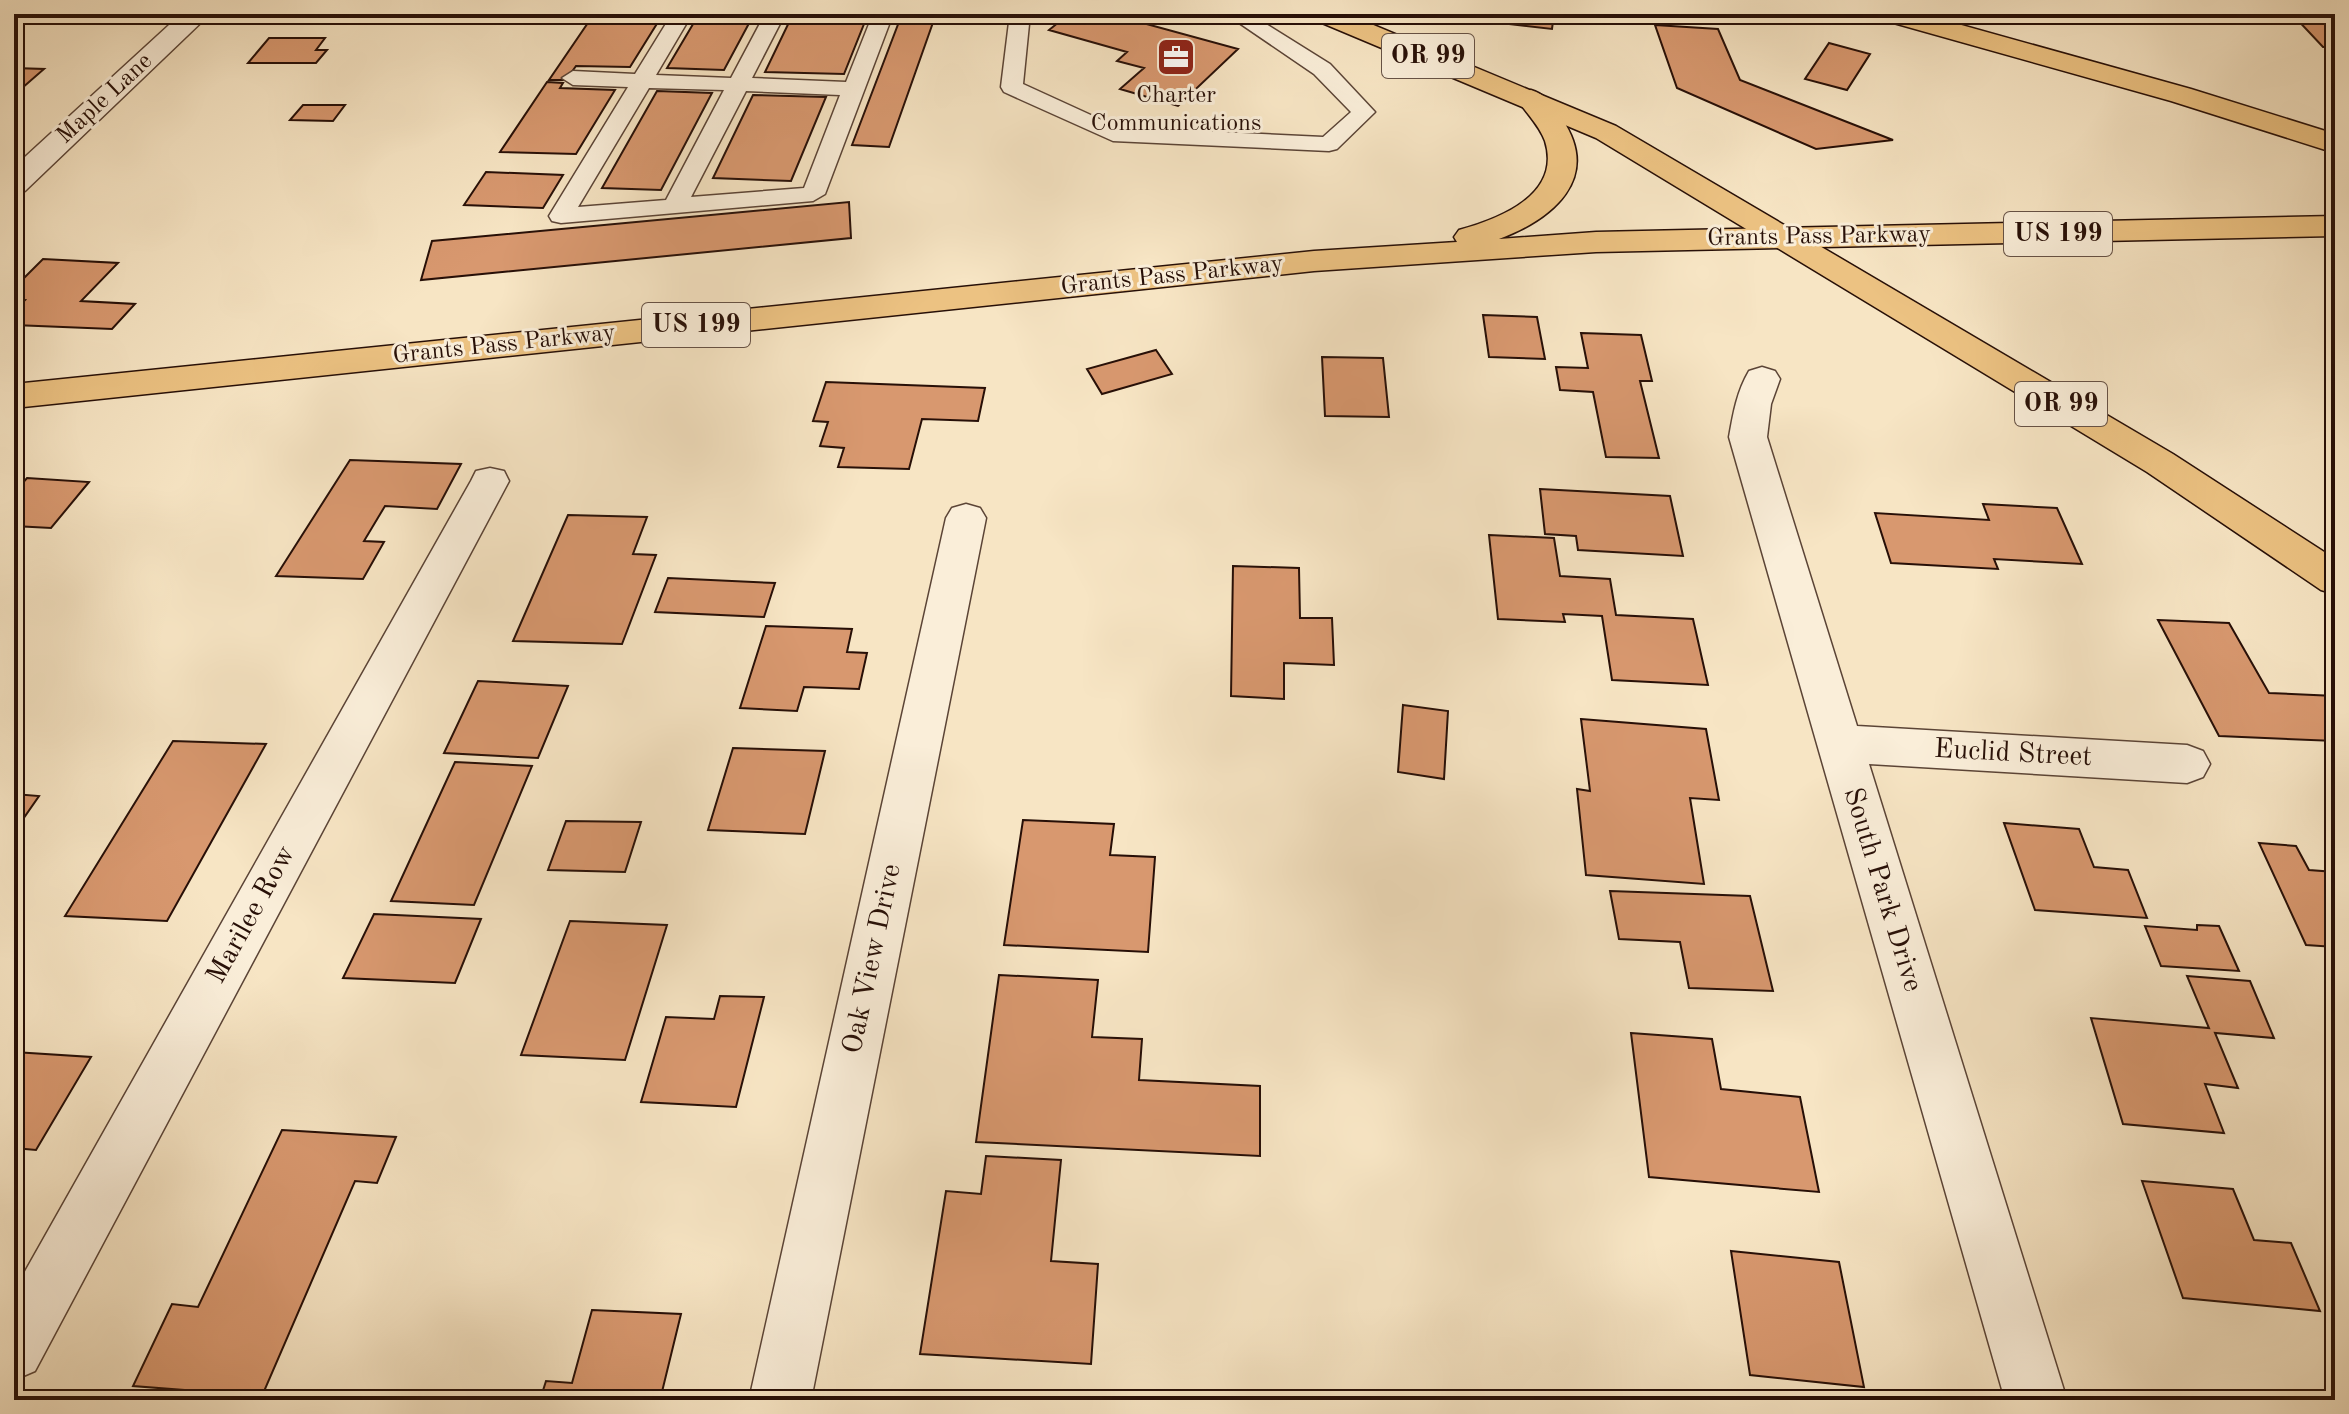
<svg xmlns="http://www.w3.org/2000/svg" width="2349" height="1414" font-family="'Old Standard TT',serif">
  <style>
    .building { fill: #d8986f; stroke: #270f07; stroke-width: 2 }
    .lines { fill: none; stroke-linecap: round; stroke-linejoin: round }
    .lane-casing { stroke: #5b4436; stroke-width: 3 }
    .street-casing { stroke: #5b4436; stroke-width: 3 }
    .primary-casing { stroke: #270f07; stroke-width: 3 }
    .highway-casing { stroke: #270f07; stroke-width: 3 }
    .lane { fill: #faeed9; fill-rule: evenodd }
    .street { fill: #faeed9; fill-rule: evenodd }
    .primary { fill: #ecc282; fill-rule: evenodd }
    .highway { fill: #ecc282; fill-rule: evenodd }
    .labels { text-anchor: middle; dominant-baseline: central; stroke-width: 6; stroke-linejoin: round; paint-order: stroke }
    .far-poi-label { font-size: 24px; fill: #270f07; stroke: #faeed9 }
    .far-street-label { font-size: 24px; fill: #270f07; stroke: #faeed9 }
    .shield { fill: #faeed9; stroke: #665246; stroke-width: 2 }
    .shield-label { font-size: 26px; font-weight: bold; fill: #270f07 }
    .street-label { font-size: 28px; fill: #270f07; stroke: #faeed9 }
  </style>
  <rect width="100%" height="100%" fill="#f7e5c4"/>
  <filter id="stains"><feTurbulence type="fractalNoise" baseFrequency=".0025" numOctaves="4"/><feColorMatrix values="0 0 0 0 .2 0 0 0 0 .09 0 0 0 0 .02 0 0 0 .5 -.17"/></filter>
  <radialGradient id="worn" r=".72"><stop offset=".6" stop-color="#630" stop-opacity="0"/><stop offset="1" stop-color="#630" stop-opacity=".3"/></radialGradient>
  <path class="building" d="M292,14H337L329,22L287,19Z
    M594,14H663L630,67L576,66L566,80H549Z
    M699,14H754L724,70L667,68Z
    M793,14H868L844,74L765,72Z
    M902,14H936L889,147L852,145Z
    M1069,14H1110L1238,49L1178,106L1120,89L1144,68L1117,61L1127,52L1049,30Z
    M1510,14H1554L1552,29L1508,24Z
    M2292,14H2335V47H2323Z
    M1655,25L1718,29L1740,80L1893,140L1816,149L1677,88Z
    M269,38H325L316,50H327L316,63H248Z
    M1829,43L1870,54L1847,90L1805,79Z
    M14,68L44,69L14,95Z
    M547,82L563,83L560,88L615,90L576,154L500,152Z
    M657,91L712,93L661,190L602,188Z
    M753,95L826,97L791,181L713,178Z
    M303,105H345L333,121L290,120Z
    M486,172L563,175L543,208L464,205Z
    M849,202L851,238L421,280L432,241Z
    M43,259L118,263L81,301L135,304L112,329L14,325V311L25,300L14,299V288Z
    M1483,315L1537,317L1545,359L1489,357Z
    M1581,333L1641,335L1652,381H1640L1659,458L1606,457L1593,392L1560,390L1556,367L1588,368Z
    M1156,350L1172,374L1102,394L1087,369Z
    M1322,357L1383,358L1389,417L1325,416Z
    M826,382L985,388L978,421L922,419L909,469L838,467L844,448L820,446L828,422L813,421Z
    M350,460L461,464L437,509L385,506L364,541L384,542L363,579L276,576Z
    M27,478L89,482L51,528L14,526V493Z
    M1540,489L1670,496L1683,556L1578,550L1576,536L1545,534Z
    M1983,504L2057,508L2082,564L1994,559L1998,569L1891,563L1875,513L1989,520Z
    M568,515L647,517L633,554L656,555L622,644L513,641Z
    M1489,535L1554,538L1560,576L1610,579L1616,615L1693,619L1708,685L1612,680L1602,616L1563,614L1565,622L1498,619Z
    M1233,566L1299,568L1300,618H1332L1334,665L1284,663V699L1231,696Z
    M668,578L775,583L764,617L655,612Z
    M2158,620L2229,623L2269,693L2335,696V741L2219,736Z
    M766,626L852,629L847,652L867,653L859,689L804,687L797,711L740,708Z
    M478,681L568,686L538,758L444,753Z
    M1403,705L1448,711L1444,779L1398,772Z
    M1581,719L1706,729L1719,800L1690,798L1704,884L1586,875L1577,789L1590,791Z
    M173,741L266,744L167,921L65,916Z
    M733,748L825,751L805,834L708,830Z
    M455,762L532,766L474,905L391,901Z
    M14,794L39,796L14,832Z
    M1023,820L1114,824L1110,855L1155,857L1148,952L1004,945Z
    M566,821L641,822L625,872L548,870Z
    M2004,823L2079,829L2094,867L2128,870L2147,918L2035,910Z
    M2259,843L2296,846L2309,870L2335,872V947L2306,945Z
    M1610,891L1750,896L1773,991L1689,988L1680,942L1619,939Z
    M374,914L481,919L455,983L343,978Z
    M570,921L667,925L625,1060L521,1055Z
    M2197,925L2219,926L2239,971L2161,966L2145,926L2197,930Z
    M999,975L1098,980L1092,1037L1142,1039L1139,1080L1260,1086V1156L976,1142Z
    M2187,976L2250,981L2274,1038L2215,1033L2238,1088L2205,1084L2224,1133L2123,1124L2091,1018L2209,1028Z
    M720,996L764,997L736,1107L641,1102L666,1017L714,1019Z
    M1631,1033L1712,1039L1721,1089L1800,1097L1819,1192L1649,1177Z
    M14,1052L91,1057L36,1150L14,1148Z
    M282,1130L396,1137L377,1183L355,1181L262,1396L133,1386L172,1304L198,1307Z
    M986,1156L1061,1160L1051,1261L1098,1264L1091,1364L920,1354L946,1191L981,1194Z
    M2142,1181L2233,1189L2254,1240L2291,1243L2320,1311L2183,1298Z
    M1731,1251L1839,1262L1864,1387L1750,1375Z
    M592,1310L681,1314L660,1400H540L546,1381L572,1383Z"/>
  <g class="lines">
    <g class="lane-casing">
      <path id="lane" d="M672,14H692L656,75L731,78L765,14H785L752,78L846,82L873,14H893L825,194L813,201L561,223L552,221L549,216L628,87L573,85L562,78L573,71L635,74ZM649,88L724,90L666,200L578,207ZM746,91L840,95L804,188L691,197Z
        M1010,14H1030L1023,84L1117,127L1323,137L1351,112L1314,74L1226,14H1250L1330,64L1375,112L1337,149L1329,151L1113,141L1004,92L1001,87Z"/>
    </g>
    <g class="street-casing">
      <path id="street" d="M181,14H210L25,191L14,193V167Z
        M1762,367L1775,371L1780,379L1771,404L1767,437L1857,726L2187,745L2203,751L2210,764L2203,777L2187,783L1869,764L2067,1400H2005L1729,437C1733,414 1737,391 1749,371Z
        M490,468L504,471L509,481L35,1371L14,1380V1291L471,481L476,471Z
        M966,504L980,508L986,518L811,1400H749L946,518L952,508Z"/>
    </g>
    <g class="primary-casing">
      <path id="primary" d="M1311,14H1347L1616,126L2173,454L2335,559V594L2321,590L2147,472L1596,138L1315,20Z
        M1879,14H1922L2191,89L2335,134V153L2171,101L1883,20Z"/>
    </g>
    <g class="highway-casing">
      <path id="highway" d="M1531,90C1546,94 1553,107 1562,119C1602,178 1553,219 1499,239L1596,232L2335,216V236L1596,252L1314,271L14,408V384L1314,251L1457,242L1454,237L1459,230C1499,219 1562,195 1545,141C1539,125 1526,113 1517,99L1521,93Z"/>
    </g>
    <use href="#lane" class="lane"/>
    <use href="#street" class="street"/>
    <use href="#primary" class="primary"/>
    <use href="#highway" class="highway"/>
  </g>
  <defs>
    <g id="office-square" transform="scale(2)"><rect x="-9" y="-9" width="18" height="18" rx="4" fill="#8f2418" stroke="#faeed9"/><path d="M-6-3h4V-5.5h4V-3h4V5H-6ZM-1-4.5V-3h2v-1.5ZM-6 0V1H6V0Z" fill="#fff"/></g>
  </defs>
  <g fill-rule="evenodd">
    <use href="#office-square" x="1176" y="57"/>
  </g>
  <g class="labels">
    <g class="far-poi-label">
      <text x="1176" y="96">Charter<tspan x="1176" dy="28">Communications</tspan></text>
    </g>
    <g class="far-street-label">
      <text transform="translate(105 99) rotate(-43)">Maple Lane</text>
      <text transform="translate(1819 237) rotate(-1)">Grants Pass Parkway</text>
      <text transform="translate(1172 276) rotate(-6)">Grants Pass Parkway</text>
      <text transform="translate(504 345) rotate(-6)">Grants Pass Parkway</text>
    </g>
    <g class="shield">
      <rect x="1382" y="34" width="92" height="44" rx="6"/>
      <rect x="2004" y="212" width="108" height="44" rx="6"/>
      <rect x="642" y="303" width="108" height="44" rx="6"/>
      <rect x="2015" y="382" width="92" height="44" rx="6"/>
    </g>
    <g class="shield-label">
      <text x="1428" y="56">OR 99</text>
      <text x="2058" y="234">US 199</text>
      <text x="696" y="325">US 199</text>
      <text x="2061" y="404">OR 99</text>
    </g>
    <g class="street-label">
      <text transform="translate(2013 754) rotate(3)">Euclid Street</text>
      <text transform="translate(1882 890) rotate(73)">South Park Drive</text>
      <text transform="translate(252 915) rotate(-61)">Marilee Row</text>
      <text transform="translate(873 959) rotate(-78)">Oak View Drive</text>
    </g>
  </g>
  <rect width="2349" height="1414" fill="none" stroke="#f7e5c4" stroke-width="48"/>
  <rect x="16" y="16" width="2317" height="1382" fill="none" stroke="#270f07" stroke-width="4"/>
  <rect x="24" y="24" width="2301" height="1366" fill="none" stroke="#270f07" stroke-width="2"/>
  <rect width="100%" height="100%" filter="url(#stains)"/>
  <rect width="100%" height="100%" fill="url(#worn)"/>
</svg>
